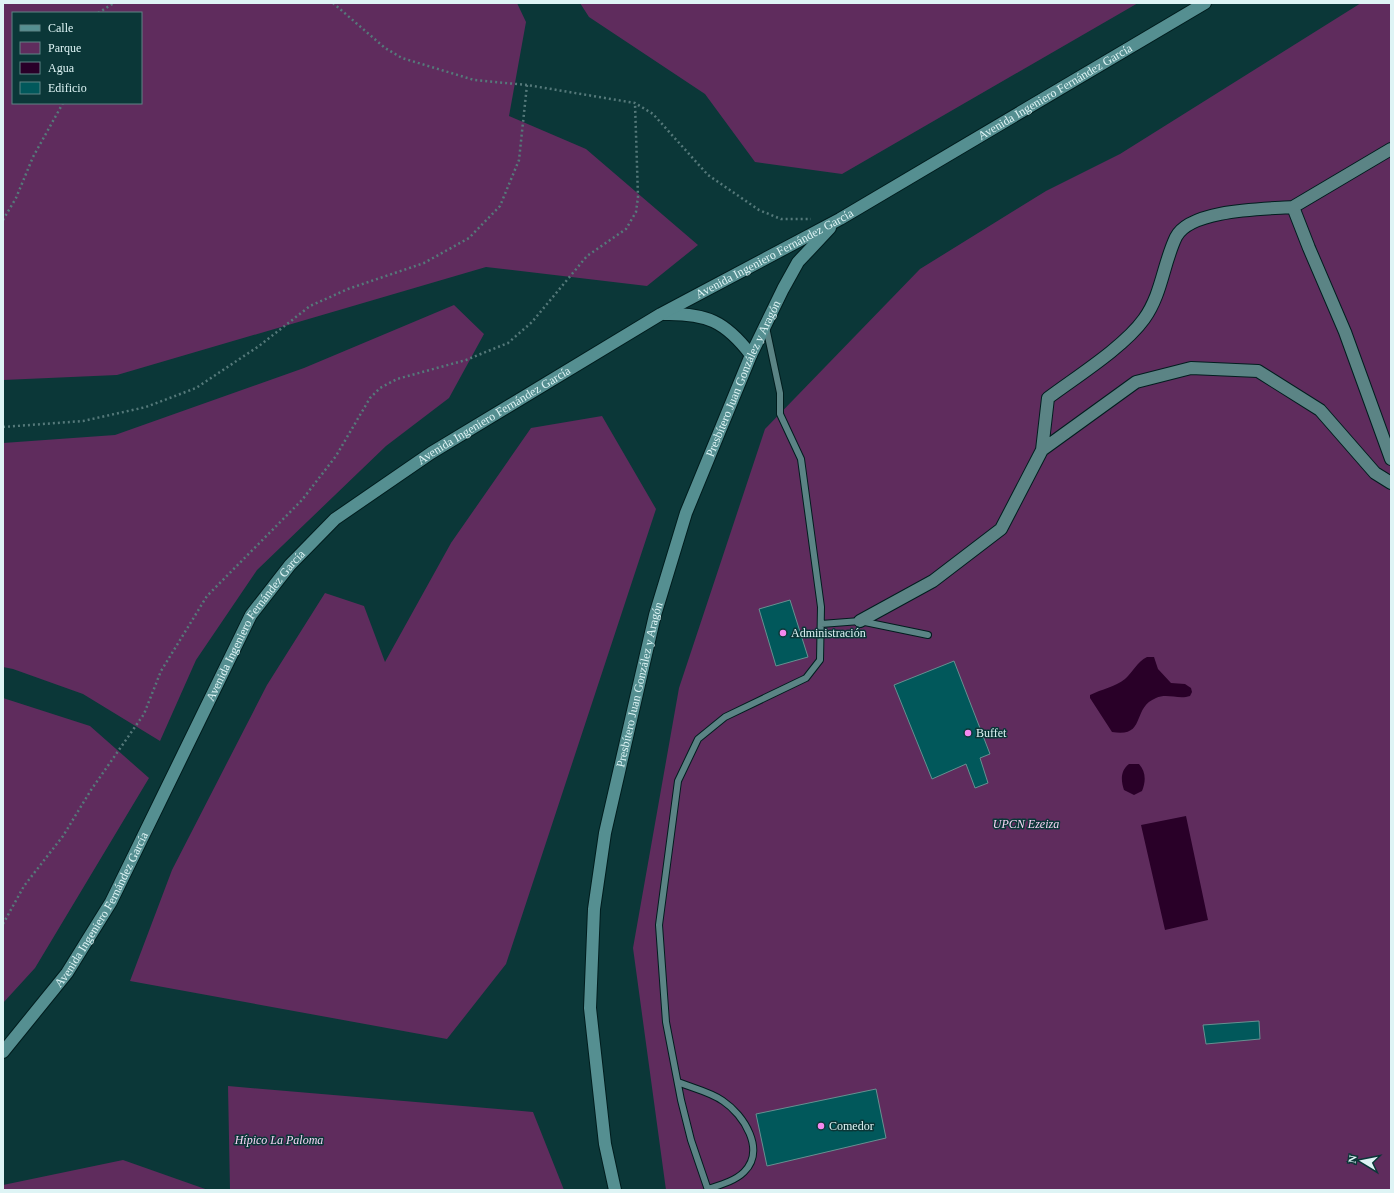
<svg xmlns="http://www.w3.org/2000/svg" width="1394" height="1193" font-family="Georgia,serif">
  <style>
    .green { fill: #5f2c5d; fill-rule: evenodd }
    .water { fill: #290028 }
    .building { fill: #01585b; stroke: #669091 }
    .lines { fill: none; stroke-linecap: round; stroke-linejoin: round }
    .lane-casing { stroke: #001d1e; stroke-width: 8 }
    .street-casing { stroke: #001d1e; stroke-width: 14 }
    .secondary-casing { stroke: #001d1e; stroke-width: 14 }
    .path { stroke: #55797a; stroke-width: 2.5; stroke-dasharray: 2 3; stroke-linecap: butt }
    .lane { stroke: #5b8485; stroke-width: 6 }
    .street { stroke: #5b8485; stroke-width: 12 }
    .secondary { stroke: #558f91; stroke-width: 12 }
    .poi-dot { fill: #f589ef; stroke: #0b3738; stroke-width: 1.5 }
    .labels { text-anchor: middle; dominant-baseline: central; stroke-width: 3; stroke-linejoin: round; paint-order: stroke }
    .street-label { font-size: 12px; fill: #def4f5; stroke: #0b3738 }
    .poi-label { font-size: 12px; fill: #def4f5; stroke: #0b3738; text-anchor: start }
    .park-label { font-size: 12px; font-style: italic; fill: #f8d4f5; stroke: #0b3738 }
  </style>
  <rect width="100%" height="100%" fill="#0b3738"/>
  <path class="green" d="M3,3H517L526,22L509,116L586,149L698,245L647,286L486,267L117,375L3,380ZM13,13H141V103H13Z
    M580,3H1138L842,174L755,162L705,94L589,17Z
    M1361,3H1391V1190H666L633,948L679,688L765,429L920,269L1046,191L1120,154Z
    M454,305L484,334L449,398L386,446L257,570L196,660L160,741L83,694L13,669L3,667V443L115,435L304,368Z
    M602,416L656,509L506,964L447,1039L130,981L172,870L267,685L325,593L364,606L385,662L451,543L531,428Z
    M3,698L90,726L149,778L35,968L3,1003Z
    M228,1086L533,1112L564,1190H230Z
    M123,1160L208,1190H3V1185Z"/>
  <path class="water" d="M1147,657H1154L1158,669L1171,683L1185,684L1191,688L1192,692L1190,696C1179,700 1167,693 1156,698C1131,708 1147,738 1112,732L1090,698V695C1102,689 1115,687 1125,679C1133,672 1137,662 1147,657Z
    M1129,764H1139C1146,772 1146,781 1142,791L1134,795L1124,790C1121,781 1120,771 1129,764Z
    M1186,816L1208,920L1165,930L1141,825Z"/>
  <path class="building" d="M790,600L808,657L776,666L759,609Z
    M954,661L990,754L980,758L988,783L975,788L966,764L932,779L894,685Z
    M1259,1021L1260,1039L1206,1044L1203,1025Z
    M876,1089L886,1138L767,1166L756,1114Z"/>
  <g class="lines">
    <g class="lane-casing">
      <path id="lane" d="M821,624L860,621L928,635
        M678,1082C692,1088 711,1092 723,1101C744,1115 766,1150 744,1172C735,1181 720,1185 708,1189
        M708,1190L691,1140L681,1100L666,1022L659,925L678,781L698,739L725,717L806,678L820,660L821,607L801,459L780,414V393L766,327"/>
    </g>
    <g class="street-casing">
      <path id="street" d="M1293,207L1391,149
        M1042,450L1136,382L1191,368L1258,371L1320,410L1375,473L1391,483
        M860,621L933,581L1001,529L1042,450L1048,398C1076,377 1124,347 1144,319C1162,294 1163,264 1176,237C1190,209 1265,209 1293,207L1309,248L1345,332L1391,459"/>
    </g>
    <g class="secondary-casing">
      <g id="secondary">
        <path d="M664,314C706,313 725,321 751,355"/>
        <path id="s1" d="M3,1052L67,973L111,902L251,615L290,565L335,519L431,453L661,314L840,219L1205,3"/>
        <path id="s2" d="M615,1190L605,1144L590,1008L594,909L605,833L655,615L686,513L751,355L783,289L798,262L830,228"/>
      </g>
    </g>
    <path class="path" d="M333,3L385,48L402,58L474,80L527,85L635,103L653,114L708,175L759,210L781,219H811
      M98,13L114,3
      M3,220L16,198L33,157L63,103
      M3,427L83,421L146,407L196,388L259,346L310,306L348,289L424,263L469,238L500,206L519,160L527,85
      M3,924L24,886L63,836L91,790L144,714L161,671L207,596L302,500L336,456L370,398L380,388L397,379L466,360L508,343L532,322L587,256L626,229L636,212L638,197L635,103"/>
    <use href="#lane" class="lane"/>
    <use href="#street" class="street"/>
    <use href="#secondary" class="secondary"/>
  </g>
  <g class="poi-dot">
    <circle cx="783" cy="633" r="4"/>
    <circle cx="968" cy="733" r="4"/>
    <circle cx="821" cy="1126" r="4"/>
  </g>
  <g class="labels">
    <g class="street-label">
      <text stroke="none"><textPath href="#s1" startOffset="1470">Avenida Ingeniero Fernández García</textPath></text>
      <text stroke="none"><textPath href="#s1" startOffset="1146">Avenida Ingeniero Fernández García</textPath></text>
      <text stroke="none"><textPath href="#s2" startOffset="836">Presbítero Juan González y Aragón</textPath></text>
      <text stroke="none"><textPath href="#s1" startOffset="822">Avenida Ingeniero Fernández García</textPath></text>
      <text stroke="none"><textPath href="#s1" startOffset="498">Avenida Ingeniero Fernández García</textPath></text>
      <text stroke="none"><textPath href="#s2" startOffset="512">Presbítero Juan González y Aragón</textPath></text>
      <text stroke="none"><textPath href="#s1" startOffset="174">Avenida Ingeniero Fernández García</textPath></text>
    </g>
    <g class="poi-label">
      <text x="791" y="633">Administración</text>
      <text x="976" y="733">Buffet</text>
      <text x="829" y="1126">Comedor</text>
    </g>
    <g class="park-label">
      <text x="1026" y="824">UPCN Ezeiza</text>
      <text x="279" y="1140">Hípico La Paloma</text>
    </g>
  </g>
  <rect width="1394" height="1193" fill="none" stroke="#def4f5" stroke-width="8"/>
  <rect x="12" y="12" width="130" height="92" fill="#0b3738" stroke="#5f8384"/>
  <rect x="20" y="25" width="20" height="6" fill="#558f91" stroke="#5f8384"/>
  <text x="48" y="32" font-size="12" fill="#def4f5">Calle</text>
  <rect x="20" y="42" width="20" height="12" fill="#5f2c5d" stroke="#5f8384"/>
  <text x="48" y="52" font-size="12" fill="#def4f5">Parque</text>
  <rect x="20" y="62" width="20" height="12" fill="#290028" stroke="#5f8384"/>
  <text x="48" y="72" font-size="12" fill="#def4f5">Agua</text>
  <rect x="20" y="82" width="20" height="12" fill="#01585b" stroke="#5f8384"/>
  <text x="48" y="92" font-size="12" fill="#def4f5">Edificio</text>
  <g transform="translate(1362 1161) rotate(280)" stroke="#0b3738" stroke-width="3" paint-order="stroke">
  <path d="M0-3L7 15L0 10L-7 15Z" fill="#def4f5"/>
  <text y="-6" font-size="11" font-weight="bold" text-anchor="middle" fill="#def4f5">N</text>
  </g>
</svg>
